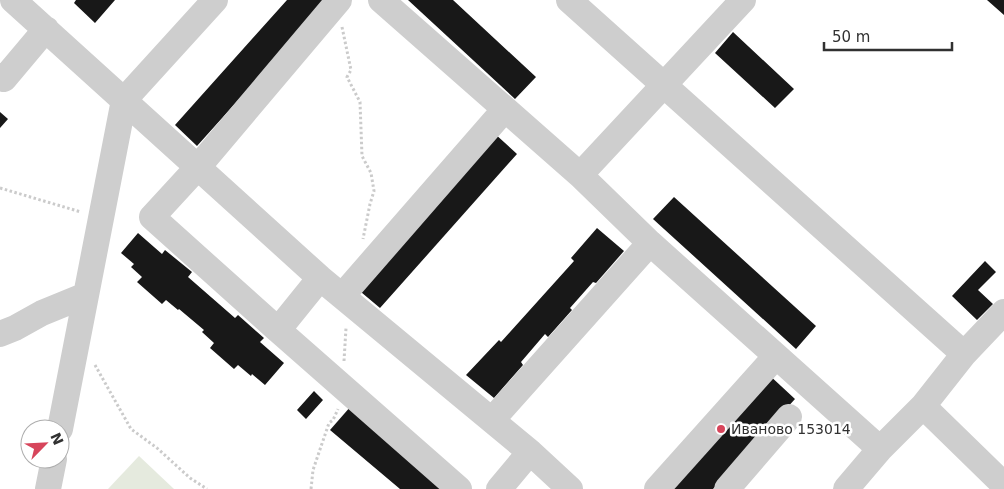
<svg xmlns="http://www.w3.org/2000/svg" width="1004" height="489" font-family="'DejaVu Sans',sans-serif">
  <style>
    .green { fill: #e5eade }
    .building { fill: #181818 }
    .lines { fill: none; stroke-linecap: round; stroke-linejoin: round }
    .path { stroke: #cbcbcb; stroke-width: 3; stroke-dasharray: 2.5 2.5; stroke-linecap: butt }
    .minor { stroke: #cecece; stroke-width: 26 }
    .poi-dot { fill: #d7455b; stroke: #fff; stroke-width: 2 }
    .labels { text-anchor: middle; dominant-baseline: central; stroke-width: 5; stroke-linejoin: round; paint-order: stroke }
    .poi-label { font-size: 14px; fill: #313131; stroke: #fff; text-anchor: start }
  </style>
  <rect width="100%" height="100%" fill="#fff"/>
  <path class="green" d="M139,456L174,489H108Z"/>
  <path class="building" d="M76,0H115L95,23L74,3Z
    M287,0H328L197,146L175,125Z
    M408,0H453L536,77L515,99Z
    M987,0H1004V15Z
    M733,32L794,89L775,108L715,53Z
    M0,112L8,119L0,128Z
    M494,133L517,154L380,308L355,287Z
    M674,197L816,326L796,349L653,219Z
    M597,228L624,251L596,283L593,282L570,308L572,310L548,337L545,334L521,362L523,365L494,398L466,375L499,340L501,342L574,261L571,258Z
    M138,233L162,254L165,250L192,272L188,277L235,318L238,315L264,338L260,342L284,363L265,385L252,374L251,376L238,365L234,369L210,348L214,343L202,332L204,330L179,309L178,310L166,300L162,304L137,282L142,277L131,267L134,264L121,253Z
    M985,261L996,272L978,290L993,304L977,320L952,296Z
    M767,373L795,399L713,489H662Z
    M314,391L323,400L306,419L297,410Z
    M351,406L450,489H400L330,430Z"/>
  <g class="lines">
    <path class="path" d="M342,27L351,70L347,77L360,102L362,156L371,173L374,191L370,204L363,239
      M0,188L81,212
      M344,361L346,328
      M95,365L131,429L157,448L190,478L207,489
      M311,489L313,470L329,423L333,420L338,409"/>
    <path class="minor" d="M13,0L320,278L530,452L570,489
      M381,0L580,175
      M569,0L964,354
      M743,0L580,175L650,243L880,449
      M0,76L4,79L46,29
      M320,278L278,330L152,217L198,167L339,0
      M342,296L505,109
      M278,330L459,489
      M0,334L15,328L42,313L86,295
      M923,406L1004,485
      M492,420L650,243
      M60,429L124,100L215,0
      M48,489L54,459
      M499,489L530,452
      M657,489L776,356
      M727,489L789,417
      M846,489L880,449L923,406L964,354L1004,312"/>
  </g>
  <circle class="poi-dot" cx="721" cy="429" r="5"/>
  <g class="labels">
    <g class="poi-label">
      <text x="731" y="429">Иваново 153014</text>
    </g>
  </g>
  <g transform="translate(45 444) rotate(66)"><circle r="24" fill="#ffffff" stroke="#adadad"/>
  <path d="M0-4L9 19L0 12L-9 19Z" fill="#d7455b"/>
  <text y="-8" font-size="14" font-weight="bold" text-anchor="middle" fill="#313131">N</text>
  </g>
  <path d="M824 42v8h128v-8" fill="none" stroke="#313131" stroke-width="2.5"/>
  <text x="832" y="42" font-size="15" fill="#313131" stroke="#ffffff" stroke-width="4" paint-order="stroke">50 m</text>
</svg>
